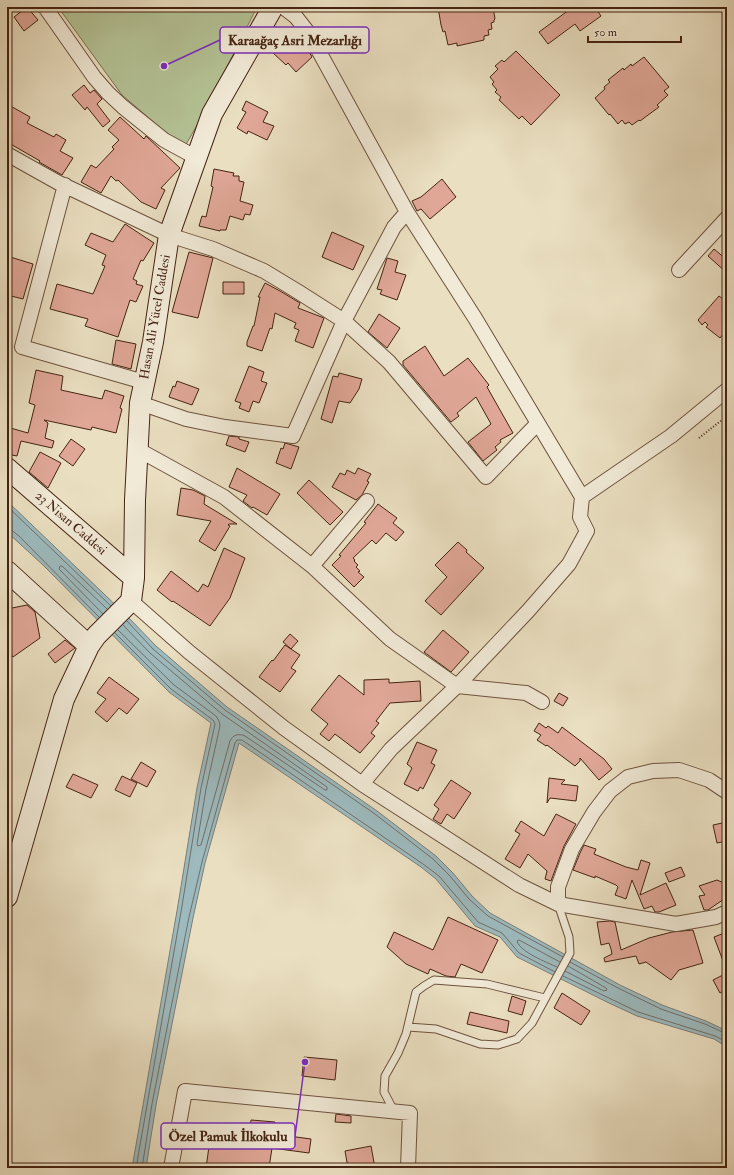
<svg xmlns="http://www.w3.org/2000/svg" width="734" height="1175" font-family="'IM FELL Double Pica',serif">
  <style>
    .green { fill: #b4c295; stroke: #7c7254 }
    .water { fill: #9dbabe; stroke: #7a7e79 }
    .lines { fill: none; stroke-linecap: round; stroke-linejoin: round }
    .shore { stroke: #716e68; stroke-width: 1 }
    .building { fill: #e0a797; stroke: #452312 }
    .lane-casing { stroke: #6e523e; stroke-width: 9 }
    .street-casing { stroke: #6e523e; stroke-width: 16 }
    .secondary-casing { stroke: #452312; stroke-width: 22 }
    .path { stroke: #452312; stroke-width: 2; stroke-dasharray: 1 2; stroke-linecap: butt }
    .lane { stroke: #f1ead7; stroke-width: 7 }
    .street { stroke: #f1ead7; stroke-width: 14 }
    .secondary { stroke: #f1ead7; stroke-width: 20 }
    .labels { text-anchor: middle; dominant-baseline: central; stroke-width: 4; stroke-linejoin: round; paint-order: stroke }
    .street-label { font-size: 13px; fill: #452312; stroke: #f1ead7 }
    .leader { fill: none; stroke: #7b2cbf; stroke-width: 1.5 }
    .callout-dot { fill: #7b2cbf; stroke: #f1ead7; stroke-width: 1.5 }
    .callout { fill: #f1ead7; stroke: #7b2cbf; stroke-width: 1.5 }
    .callout-label { font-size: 14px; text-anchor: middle; font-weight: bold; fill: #452312 }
  </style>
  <rect width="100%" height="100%" fill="#eadfc1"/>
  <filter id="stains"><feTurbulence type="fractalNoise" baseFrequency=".005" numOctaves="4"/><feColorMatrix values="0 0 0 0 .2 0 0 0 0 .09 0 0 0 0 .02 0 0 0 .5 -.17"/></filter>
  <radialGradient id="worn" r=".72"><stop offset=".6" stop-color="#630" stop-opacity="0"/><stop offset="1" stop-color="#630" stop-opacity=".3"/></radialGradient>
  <path class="green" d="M58,7H257L204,113L184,148L122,95Z"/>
  <path class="water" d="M7,501L127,616L156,646L227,707L377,811L436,856L453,873L472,896L490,913L620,985L662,1005L706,1021L727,1031V1047L714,1039L637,1016L609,1003L517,957L500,937L475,926L436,879L421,867L239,743L205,863L193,918L156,1105L146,1168H132L178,905L197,788L211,723L169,692L43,565L7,532Z"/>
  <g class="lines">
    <path class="shore" d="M7,506L111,606
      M7,529H10L19,536L99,617
      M103,614L59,569L60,566H62L107,609
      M127,621L153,649L225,710L375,814L433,859L450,876L469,899L488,916L563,957
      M118,630L174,685L216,716L219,721L220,726L206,789L197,844L198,846L201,845L230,741C233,735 238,733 245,736L325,790H327V787L222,714L150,653L123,625
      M115,633L171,689L213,720L215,724L201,788L182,906L136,1168
      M570,962L618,988L661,1009L705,1024L727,1034
      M557,967C546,962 520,952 517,941L519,940L560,962
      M565,971L604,991L607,990L606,988L568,966
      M563,976L638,1012L715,1036L727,1042
      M142,1168L152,1104L189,917L202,862L235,743L237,740H242L423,864L439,876L478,922L502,933L519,953L555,972"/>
  </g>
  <path class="building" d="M27,7L38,20L24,31L14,17Z
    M438,7H493L495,19L494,20V22L491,23L492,29L488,30L489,35L484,36V40L457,46V43L448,45L445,31L443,32L441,25Z
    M573,7H595L601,16L580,31L575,24L548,44L539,32Z
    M288,28L304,42L312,57L296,72L288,63L286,65L272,52L277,47L273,43Z
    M516,51L560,95L531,125L522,116L519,119L499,100L501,97L495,92L497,90L492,84L494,82L490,77L498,69L495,66L502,60L504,62Z
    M644,57L669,87L664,91L668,95L657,105L659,107L640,121L639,120L632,125L629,122L625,124L622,120L618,124L610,114L609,115L595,98L605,89L604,87L610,82L608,80L623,68L624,70L631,64L632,66Z
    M84,85L90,93L94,90L102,99L97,104L110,121L103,127L87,107L85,110L72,95Z
    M246,101L268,112L263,122L274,126L267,140L248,131L247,134L237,128L246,112L242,110Z
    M7,104L30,117L27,123L54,137L56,134L66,140L60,151L73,158L62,175L39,162L40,161L7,142Z
    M120,117L144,139L146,136L180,168L161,188L165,190L156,209L141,202L118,180L116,181L111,176L101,193L81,182L91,165L96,168L114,149L112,147L119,140L108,130Z
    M214,169L234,173L233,176H239V181L244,182L240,201L253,205L250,215L245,214L243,220L230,216L226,230H220V231L199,226L202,216L206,217L213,187L211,186Z
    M442,179L456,197L430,219L421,209L417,211L412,201L421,197Z
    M125,224L154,243L143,261L141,260L133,279L137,281L136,284L143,286L136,302L130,300L118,337L85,326L88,319L50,309L57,284L93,294L105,266L102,265L106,255L85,245L91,233L113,242Z
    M332,232L364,246L353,270L322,257Z
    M714,249L727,260V273L708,256Z
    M189,252L213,258L198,318L172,312Z
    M7,256L33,264L23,299L7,295Z
    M387,258L398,261L395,272L406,275L397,300L380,294L382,290L377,289Z
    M223,282H244V294H223Z
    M265,283L280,291L300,303L298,308L324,318L313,348L295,341L299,330L294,328L296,323L275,313L272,329L270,328L262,351L247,346V342L253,326H254L260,297H258Z
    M719,296L727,302L722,307L727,311V329L720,338L706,327L708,325L705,322L702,325L698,320Z
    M379,314L400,328L387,348L368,332Z
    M116,340L136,344L131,369L112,364Z
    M425,346L444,376L468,358L489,385L487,387L513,433L500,440L501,442L495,447L497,450L483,461L468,442L491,424L476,397L457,413L459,416L451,422L403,365V361Z
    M249,366L264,372L261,381L267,383L259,403L253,401L249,412L239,408L241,403L235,401Z
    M36,370L63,376L61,390L102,399L105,390L124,396L120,408L122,409L116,433L92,427L91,430L44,420L48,423L45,438L54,441L52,448L21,441L17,456L7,454V427L28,433L35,405L29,403Z
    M339,373L362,379L359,389L350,403L339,401L332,423L321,419L333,376L338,377Z
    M177,381L199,389L192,405L169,397L173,386L175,387Z
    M229,436L239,437V439L249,442L245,452L226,445Z
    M71,439L85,449L73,466L59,456Z
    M285,443L299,447L291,469L276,463L281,448L283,449Z
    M40,452L61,463L48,488L29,472Z
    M237,468L280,494L267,515L253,507L252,508L243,501L247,495L229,487Z
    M358,468L371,474L367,481L369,482L362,495L356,500L332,487L340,473L345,475L347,470L355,474Z
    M309,480L343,512L330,525L297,493Z
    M181,488L193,490L205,496L204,504L237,524H229L228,525L230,526L215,551L199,541L211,521L177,515Z
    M378,504L397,518L393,523L404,532L396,541L386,533L376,544L372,540L353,558L355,560L354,561L358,565L356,567L360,571L358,572L364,577L354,587L332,565L341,556L339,555L366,523L364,522Z
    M458,542L467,550L466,552L484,568L441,615L425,601L447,577L435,565Z
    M224,548L245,558L230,598L210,626L173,601L172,602L157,590L171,571L198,592L203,584L208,587Z
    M27,605L35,612L40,638L13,657L7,649V609Z
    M443,630L469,652L451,672L424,652Z
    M290,634L298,641L291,649L283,642Z
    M65,640L75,648L55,663L48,654Z
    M285,645L300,655L291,668L296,671L280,692L259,677L272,660L273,661Z
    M339,675L364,695V680L389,679V683L420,681L421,701L390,703L376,721L379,723L371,733L375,736L360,753L335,734L329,741L320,734L328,724L311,710Z
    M109,677L139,699L127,714L119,708L107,722L95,712L106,699L97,693Z
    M559,693L568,698L563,706L554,701Z
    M539,723L546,728L548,726L558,733L562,727L604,759L612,769L599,780L580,758V761L575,766L547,745L546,746L537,740L541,735L534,731Z
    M417,742L437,750L431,763L435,765L423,789L420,787L418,791L404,784L412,768L407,764Z
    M141,762L156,771L147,787L131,779Z
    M73,774L98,785L91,798L66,787Z
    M122,776L137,783L130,797L115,790Z
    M549,778L565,780L561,784L578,786L576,801L550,798L547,803Z
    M451,780L471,793L454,819L447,814L441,824L433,819L439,809L434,805Z
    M556,814L576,824L564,846L551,881L545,879L547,871L528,854L520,868L505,859L520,834L515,831L521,821L544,836Z
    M727,822V841L717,843L713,825Z
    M584,845L596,849L594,854L626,867L638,870L641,860L650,863L640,895L666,883L676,905L659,912H655L652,906L644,909L632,880L626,899L615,895L618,887L616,885L595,876V878L573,870L580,853Z
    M681,867L685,876L669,882L665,873Z
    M717,880L724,883L727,888V897L708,910H704L699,896L705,895L699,886Z
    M448,917L498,940L482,973L461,964L455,977L446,976L430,969L428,974L406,964L387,947L394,932L433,950Z
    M610,921L615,922L621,950L649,938L672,932L693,930L703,963L679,970L671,980L646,962L639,964L636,956L605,962L604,958L612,954L611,949L609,943L601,945L597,922Z
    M727,932V968L726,969L714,937Z
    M727,973V989L720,993L713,980Z
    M562,993L590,1011L581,1025L554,1008Z
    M512,996L526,1001L522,1015L508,1011Z
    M470,1012L509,1021L507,1033L467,1024Z
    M304,1057L337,1060L335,1080L302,1076Z
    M336,1114L351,1116V1123L335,1122Z
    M251,1120L275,1122L274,1134L311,1139L309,1153L272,1148L269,1168H206L212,1125L250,1130Z
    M371,1146L375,1168H348L345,1151Z"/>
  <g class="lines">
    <g class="lane-casing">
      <path id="lane" d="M408,1027L436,1029L480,1044L498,1045L517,1039L532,1023L570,953L569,937L558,904
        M394,1111L384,1092L385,1076L398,1053L406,1034L416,992L424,986L434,980L487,984L545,998"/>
    </g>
    <g class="street-casing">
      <path id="street" d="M45,7L94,77L108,93L123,107L164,140L197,158
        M283,7L296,17L310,35L407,212L475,318L582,497L580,517L587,531L569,564L528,611L457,686L391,749L362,784
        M7,154L57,182L169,235L213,249L264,271L297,291L344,321L389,362L486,477L537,424
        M65,185L22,347L144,382
        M679,270L727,218
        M140,403L186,419L225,427L293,436L344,321L394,227L407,212
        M137,449L224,497L312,566L390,639L457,686L526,693L542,702
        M582,497L671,436L727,390
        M312,566L367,501
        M131,601L189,652L284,728L362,784L519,885L558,904L676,924L716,917L727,912
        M558,904V887L572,849L594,812L610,791L628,777L653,771L679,770L709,780L727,792
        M171,1168L185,1091L410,1113L408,1168"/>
    </g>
    <g class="secondary-casing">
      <path id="secondary" d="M7,468L134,578
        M7,571L89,646
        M7,897L64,699L89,646L96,636L131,601L134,578L135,500L140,403L153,342L169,235L212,114L273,7"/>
    </g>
    <path class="path" d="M699,438L727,416"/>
    <use href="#lane" class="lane"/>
    <use href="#street" class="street"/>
    <use href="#secondary" class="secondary"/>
  </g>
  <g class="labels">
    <g class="street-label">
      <text transform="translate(155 317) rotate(-80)">Hasan Ali Yücel Caddesi</text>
      <text transform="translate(71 523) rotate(41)">23 Nisan Caddesi</text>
    </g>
  </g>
  <path class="leader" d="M164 66L220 40M305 1062L295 1136"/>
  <g class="callout-dot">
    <circle cx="164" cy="66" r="4"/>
    <circle cx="305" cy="1062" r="4"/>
  </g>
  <g class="callout">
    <rect x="220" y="27" width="149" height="26" rx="4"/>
    <rect x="161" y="1123" width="134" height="26" rx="4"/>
  </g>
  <g class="callout-label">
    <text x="295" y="45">Karaağaç Asri Mezarlığı</text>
    <text x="228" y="1141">Özel Pamuk İlkokulu</text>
  </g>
  <rect width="734" height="1175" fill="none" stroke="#eadfc1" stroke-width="24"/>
  <rect x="8" y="8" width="718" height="1159" fill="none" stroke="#452312" stroke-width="2"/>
  <rect x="12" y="12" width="710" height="1151" fill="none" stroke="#452312"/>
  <path d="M588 36v6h93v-6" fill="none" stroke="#452312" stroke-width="2"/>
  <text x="594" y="36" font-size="12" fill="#452312" stroke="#f1ead7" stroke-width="3" paint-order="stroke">50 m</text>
  <rect width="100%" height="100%" filter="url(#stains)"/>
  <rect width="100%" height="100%" fill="url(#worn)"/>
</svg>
